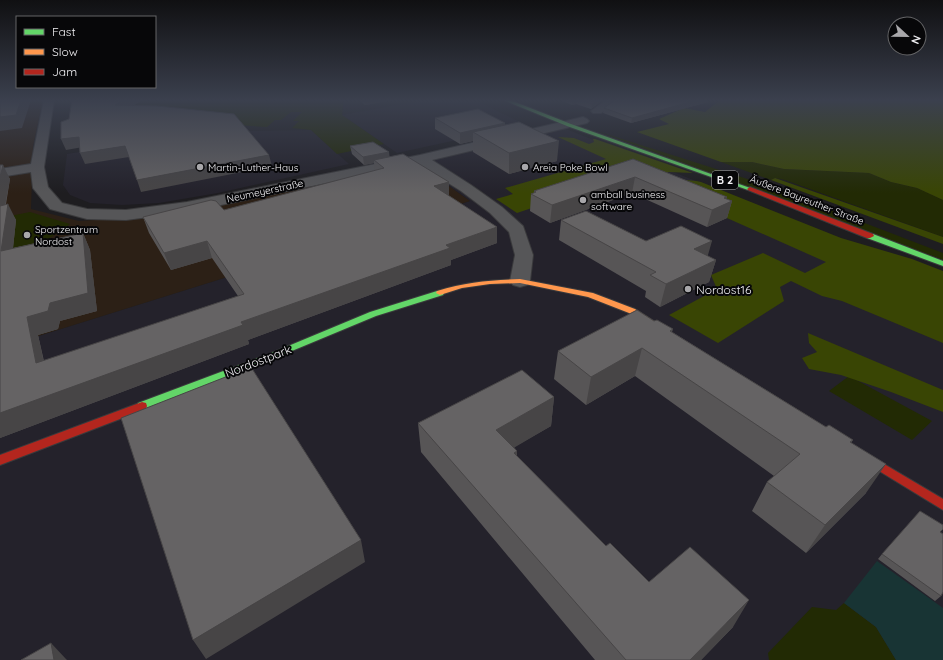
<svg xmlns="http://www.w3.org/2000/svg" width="943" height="660" font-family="Quicksand,sans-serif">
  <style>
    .built { fill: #24222b }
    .industrial { fill: #2c2016 }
    .green { fill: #222a04 }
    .forest { fill: #394504 }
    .water { fill: #183434 }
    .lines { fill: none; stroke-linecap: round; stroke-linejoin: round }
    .street-casing { stroke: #3a3a3c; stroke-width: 2 }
    .fast-casing { stroke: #3a3a3c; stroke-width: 2 }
    .slow-casing { stroke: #3a3a3c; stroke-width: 2 }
    .jam-casing { stroke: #3a3a3c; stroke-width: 2 }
    .street { fill: #565658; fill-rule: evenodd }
    .fast { fill: #63d668; fill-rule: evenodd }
    .slow { fill: #ff974d; fill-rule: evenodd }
    .jam { fill: #b3261e; fill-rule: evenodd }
    .wall { fill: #575556 }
    .shaded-wall { fill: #474546 }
    .building { fill: #656364; stroke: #474546 }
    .poi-dot { fill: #a8a7aa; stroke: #070709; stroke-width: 1.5 }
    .labels { text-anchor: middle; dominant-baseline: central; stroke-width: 4; stroke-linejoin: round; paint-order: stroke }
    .far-poi-label { font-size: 10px; fill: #f3f2f5; stroke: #070709; text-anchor: start }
    .far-street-label { font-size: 10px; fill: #f3f2f5; stroke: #070709 }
    .shield { fill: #070709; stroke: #acacae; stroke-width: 1 }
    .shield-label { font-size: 11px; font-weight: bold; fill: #f3f2f5 }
    .poi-label { font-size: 12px; fill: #f3f2f5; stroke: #070709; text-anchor: start }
    .street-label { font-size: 12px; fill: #f3f2f5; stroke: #070709 }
  </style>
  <rect width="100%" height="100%" fill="#1e1d20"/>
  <path class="built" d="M425,100H475L526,125L397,153L342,115Z
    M240,126L248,131L311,130L349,164L218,193L159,203L122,205L90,203L70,195L63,185L67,154Z
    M561,127L943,280V660H0V348L470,201L415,162Z"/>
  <path class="industrial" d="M0,100H43L33,146L31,209L79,221L174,215L415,162L470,201L0,348Z"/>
  <path class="green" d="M137,100H344L342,115L384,144L337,154L311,130L292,128L299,121H293L302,112H291L281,120H275L267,127L237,125L127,110Z
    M597,131L760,183L943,253V260Z
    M721,162H752L784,169L869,173L891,182L917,188L943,200V237L785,180L775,178L771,180Z
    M30,212L70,224L37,247L0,256V218Z
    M849,376L932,421L912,440L829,391Z
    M844,603L876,627L896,660H769L768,653L812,607L836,610Z"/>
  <path class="forest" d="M720,100H943V200L917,188L891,182L869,173L784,169L752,162H721L637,132L669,124L659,119L684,108L705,112Z
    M558,137L574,138L589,144L594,142L593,139H595L693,173L669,172L663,174C673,181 689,179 701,182L841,238L912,259L943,271V343L842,301L822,296L791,281L780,287L784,301L718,343L669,315L717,289L711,275L763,253L805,273L826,262L630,175L517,213L496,199L513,194L505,188L606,159Z
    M775,178L943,237V244L771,180Z
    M808,333L943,390V412L891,392L841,375L809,369L802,358L817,352L809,343Z"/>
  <path class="water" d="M877,561L943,608V660H896L876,627L844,603Z"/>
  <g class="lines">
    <g class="street-casing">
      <path id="street" d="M44,100H54L44,167L48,187L62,203L87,209L126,210L187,202L420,155L583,117L587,119L589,121L587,123L432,160L471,185L502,207L523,226L533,255L530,281L527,285L520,287L513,285L510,281L515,255L509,232L490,213L461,191L418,164L187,212L126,220L87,219L50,209L33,188L31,172L0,177V169L31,164Z
        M606,100H619L601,113H593L591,111Z"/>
    </g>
    <g class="fast-casing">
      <path id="fast" d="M503,100H510L571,124L753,189L748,190L567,126Z
        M867,234H873L943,261V266L867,238Z
        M437,291H440L444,293L443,295L376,316L275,358L146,409H138L137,406L138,403L269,354L370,312Z"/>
    </g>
    <g class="slow-casing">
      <path id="slow" d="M520,279L593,293L635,309L663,327L659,330L656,329L629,313L588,297L520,283L490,284L462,288L440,295L436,293L437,291C466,282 490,280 520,279Z"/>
    </g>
    <g class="jam-casing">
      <path id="jam" d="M750,187L873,234L874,236L870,238H867L748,190L747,189Z
        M142,402L146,403L147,406L146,409L0,465V455Z
        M857,448L943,499V510L853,455L851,452L853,449Z"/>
    </g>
    <use href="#street" class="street"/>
    <use href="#fast" class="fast"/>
    <use href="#slow" class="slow"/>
    <use href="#jam" class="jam"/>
  </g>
  <path class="wall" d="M359,100H393L365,105Z
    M560,100H603L591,109L576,104L572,105Z
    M615,100H708V102L631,123L603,113L604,108Z
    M435,118L505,123V125L557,161L509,174L473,152V141L460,144L435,129Z
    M350,146L389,152V157L497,227V243L451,260V265L248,340L249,344L0,438V165L10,179L6,204L16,220L13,248L83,233L90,250L97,311L60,321L58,329L38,335L44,361L238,296L212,258L171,270L149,233L143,217L224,210L375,171L374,163L364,165L352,154Z
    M633,159L727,197L726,199L732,201L727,218L707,227L632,193L550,223L530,211L531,194L534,193V191Z
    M561,220L646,241L707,256L716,260L709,282L660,307L645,297L646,291L559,240Z
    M654,321L673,329L672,332L826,427L853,440L851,443L866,493L806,553L752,511L767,482L774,476L635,376L586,405L554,379L558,351Z
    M554,397L551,426L514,447L517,451V456L606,546L649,582L733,627L701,660H595L421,452L418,423Z
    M940,532L941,596L935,601L878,559L882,554Z"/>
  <path class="shaded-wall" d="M21,100H31L22,128L0,131V117Z
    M123,100H143L119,114L115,105Z
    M364,100H393L365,105Z
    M572,100H577L576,104L572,105Z
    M597,100H603L591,109L592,104Z
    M697,100H708V102L631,123L632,118Z
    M505,123V134L473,132V141L460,144V133Z
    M79,137L83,147L66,150L61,139Z
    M559,141L557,161L509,174V153Z
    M125,146L129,157L85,164L80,153Z
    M389,152L390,160H374V163L364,165L363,157Z
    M269,155L272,166L141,192L137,180Z
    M3,165L10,179L2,222L0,218V177Z
    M635,177L632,193L550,223L552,205Z
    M449,182V197L434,186Z
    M727,197L724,204L732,201L727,218L707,227L712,210L724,198Z
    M8,204L16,220L11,267L1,251Z
    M497,227V243L451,260V265L248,340L249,344L0,438V413L241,322L446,245Z
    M83,233L90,250L97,311L60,321L58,329L38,335L48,382L36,363L27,317L50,303Z
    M207,241L212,258L171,270L164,253Z
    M712,241L706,262L694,249Z
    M716,260L709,282L660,307L666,284Z
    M642,348L635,376L586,405L591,377Z
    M554,397L551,426L495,459L496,430Z
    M517,451L515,480L514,453Z
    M886,464L866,493L806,553L825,525Z
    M361,540L365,562L206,659L193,640Z
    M749,600L733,627L701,660H690Z
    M51,643L66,659L67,660H54Z"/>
  <path class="building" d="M0,100H21L16,115L0,117Z
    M72,100H123L115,105L157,106L234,114L269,155L137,180L125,146L80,153L79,137L61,139V122L69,119Z
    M581,100H597L592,104Z
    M615,100H697L632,118L604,108Z
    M478,109L505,123L460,133L435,118Z
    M519,122L559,141L509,153L473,132Z
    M373,142L389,152L363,157L350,146Z
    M403,154L449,182L434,186L497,227L446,245L450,248L241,322L243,325L0,413V206L8,204L1,251L83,233L88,293L50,303L48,311L27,317L36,363L244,294L207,241L164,253L143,217L211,200L216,201L224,210L384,168L374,160Z
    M633,159L727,197L724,198L732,201L712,210L635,177L552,205L531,194L536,192L534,191Z
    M0,165H3L0,177Z
    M586,211L646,241L681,226L712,241L694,249L716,260L666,284L650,275L656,272L561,220Z
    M637,310L654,321L657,320L673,329L670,331L826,427L829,425L853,440L850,442L886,464L825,525L767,482L800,454L642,348L591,377L558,351Z
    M251,367L361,540L193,640L121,418Z
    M522,370L554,397L496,430L517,451L514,453L606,546L610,543L649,582L690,547L749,600L690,660H626L418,423Z
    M920,511L943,525V529L940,532L943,534V592L941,596L882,554Z
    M51,643L54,660H21Z"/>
  <linearGradient id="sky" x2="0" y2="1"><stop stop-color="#101012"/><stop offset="0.52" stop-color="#3b404e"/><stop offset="1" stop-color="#3b404e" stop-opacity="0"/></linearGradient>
  <rect width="943" height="193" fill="url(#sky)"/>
  <g class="poi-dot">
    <circle cx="200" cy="167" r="4"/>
    <circle cx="525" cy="167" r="4"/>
    <circle cx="583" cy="200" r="4"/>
    <circle cx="27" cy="235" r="4"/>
    <circle cx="688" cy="289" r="4"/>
  </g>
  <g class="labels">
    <g class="far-poi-label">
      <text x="208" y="167">Martin-Luther-Haus</text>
      <text x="533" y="167">Areia Poke Bowl</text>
      <text x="591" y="194">amball business<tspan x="591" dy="12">software</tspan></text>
      <text x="35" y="229">Sportzentrum<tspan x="35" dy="12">Nordost</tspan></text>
    </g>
    <g class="far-street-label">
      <text transform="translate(265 191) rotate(-12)">Neumeyerstraße</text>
      <text transform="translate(807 200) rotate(21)">Äußere Bayreuther Straße</text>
    </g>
    <rect class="shield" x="712" y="171" width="26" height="18" rx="3"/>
    <g class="shield-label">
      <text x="725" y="180">B 2</text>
    </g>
    <g class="poi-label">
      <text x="696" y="289">Nordost16</text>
    </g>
    <g class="street-label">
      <text transform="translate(258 361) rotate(-21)">Nordostpark</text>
    </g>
  </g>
  <rect x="16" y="16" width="140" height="72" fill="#070709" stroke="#656567"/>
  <rect x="24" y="29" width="20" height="6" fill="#63d668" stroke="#656567"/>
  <text x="52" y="36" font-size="12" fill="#f3f2f5">Fast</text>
  <rect x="24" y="49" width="20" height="6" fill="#ff974d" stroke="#656567"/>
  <text x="52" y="56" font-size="12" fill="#f3f2f5">Slow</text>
  <rect x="24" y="69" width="20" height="6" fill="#b3261e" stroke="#656567"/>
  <text x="52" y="76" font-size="12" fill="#f3f2f5">Jam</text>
  <g transform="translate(907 36) rotate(112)"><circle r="19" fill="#070709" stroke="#656567"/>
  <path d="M0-3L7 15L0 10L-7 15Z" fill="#a8a7aa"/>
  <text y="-6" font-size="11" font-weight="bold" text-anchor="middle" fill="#f3f2f5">N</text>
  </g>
</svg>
